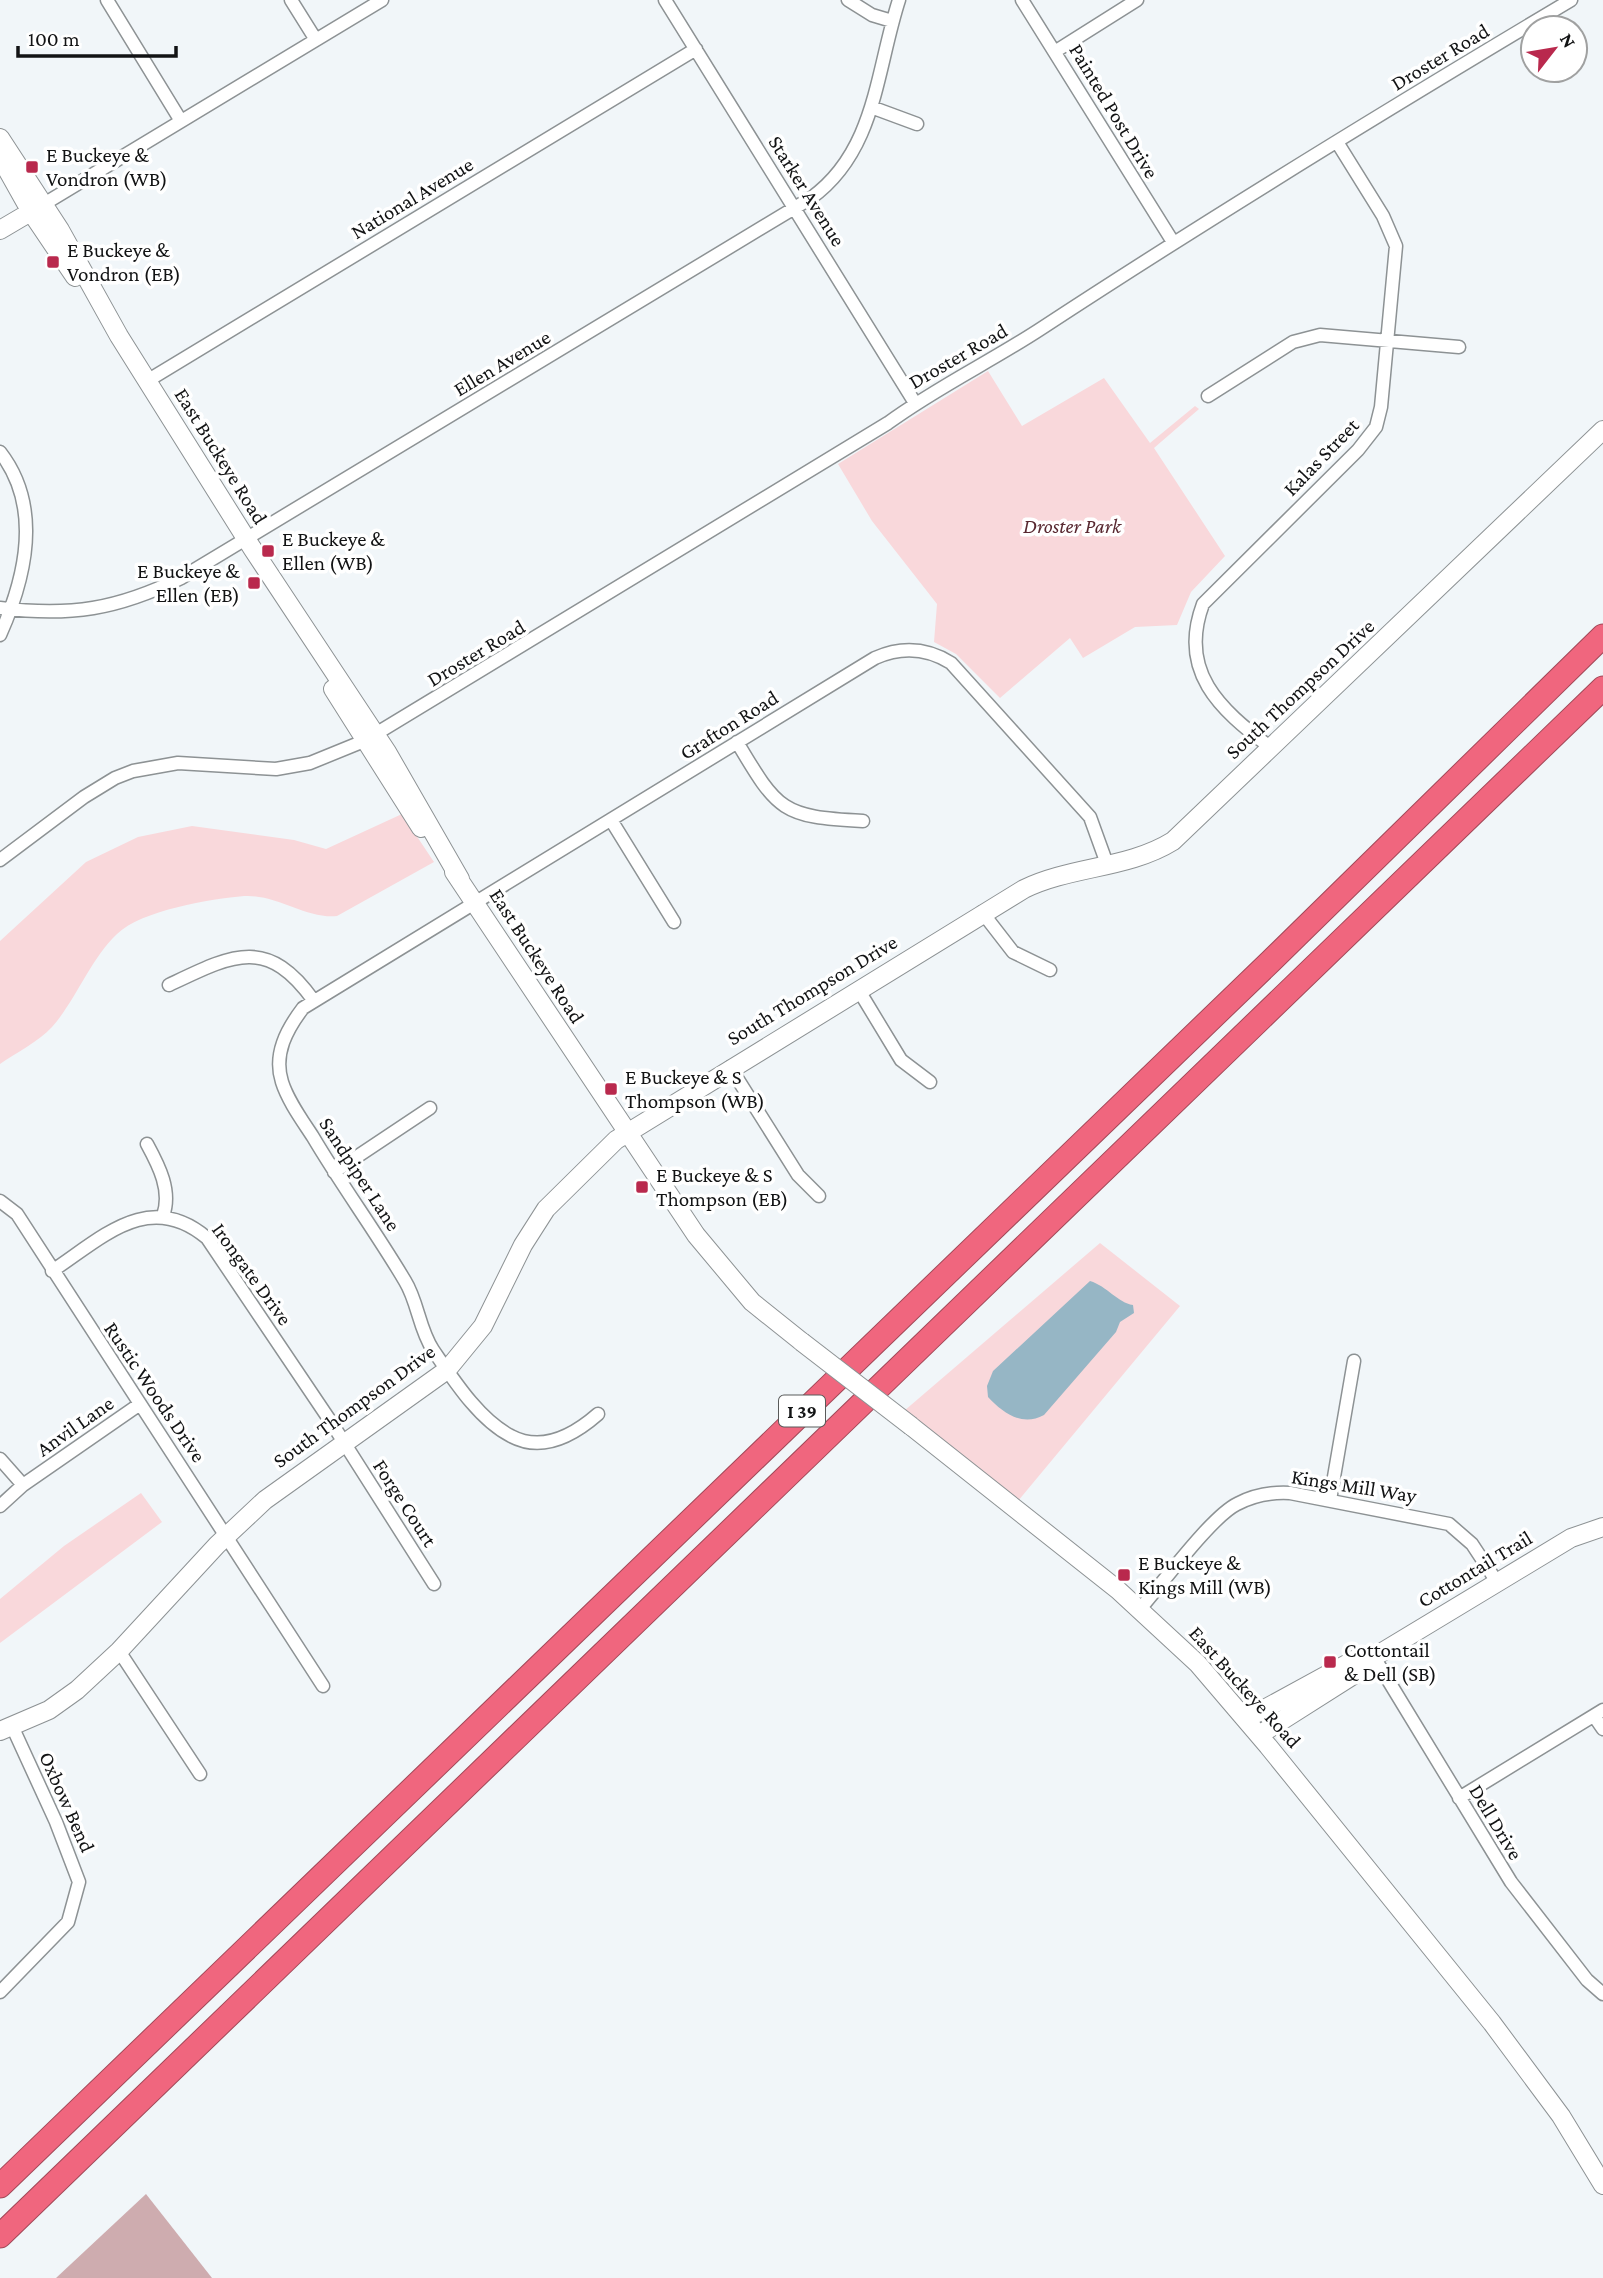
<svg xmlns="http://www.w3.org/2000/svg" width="1603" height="2278" font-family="'Crimson Pro',serif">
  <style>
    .green { fill: #f9d8db }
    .forest { fill: #ceacaf }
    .water { fill: #96b6c5 }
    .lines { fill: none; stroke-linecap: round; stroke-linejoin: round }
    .street-casing { stroke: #8d9294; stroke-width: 15 }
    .secondary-casing { stroke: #8d9294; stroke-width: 20 }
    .highway-casing { stroke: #a24959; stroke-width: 25 }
    .street { stroke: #fff; stroke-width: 12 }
    .secondary { stroke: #fff; stroke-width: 18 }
    .highway { stroke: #f0667e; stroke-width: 23 }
    .secondary-bridge-casing { stroke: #8d9294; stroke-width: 20; stroke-linecap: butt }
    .secondary-bridge { stroke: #fff; stroke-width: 18 }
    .poi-dot { fill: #b9294d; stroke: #fff; stroke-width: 2.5 }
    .labels { text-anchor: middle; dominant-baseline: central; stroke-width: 7; stroke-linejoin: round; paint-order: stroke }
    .shield { fill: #fff; stroke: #595a5a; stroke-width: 2 }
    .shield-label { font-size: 19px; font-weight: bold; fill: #121314 }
    .street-label { font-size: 21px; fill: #121314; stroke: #fff }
    .poi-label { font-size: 21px; fill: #121314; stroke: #fff; text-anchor: start }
    .park-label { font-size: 21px; font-style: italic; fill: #582830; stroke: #fff }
  </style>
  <rect width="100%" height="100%" fill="#f1f6f9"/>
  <path class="green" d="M988,371L1022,426L1104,378L1150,443L1195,406L1199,409L1154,448L1225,556L1191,592L1177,625L1135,627L1083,658L1070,638L1000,698L956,654L934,642L937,604L872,521L838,464Z
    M402,814L434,862L337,916C306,919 277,894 244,896C211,899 142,910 117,934C91,958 76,1000 52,1027C39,1041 16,1053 0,1064V941L86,862L138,837L192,826L294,840L326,849Z
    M1100,1243L1180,1306L1018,1501L904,1411Z
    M141,1493L162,1522L0,1643V1599L64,1546Z"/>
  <path class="forest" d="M146,2194L212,2278H56Z"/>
  <path class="water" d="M1090,1281C1107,1286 1118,1303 1133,1305L1134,1313L1120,1322L1116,1332L1044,1415C1022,1427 1003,1413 988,1397L987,1386L993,1371Z"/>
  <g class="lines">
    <g class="street-casing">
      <path id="street" d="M107,0L181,121
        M291,0L316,40
        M665,0L915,403
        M848,0L872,15L892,21
        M1022,0L1173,242
        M1056,51L1137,0
        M871,107L917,124
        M44,204L382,0
        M147,381L696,49
        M1208,396L1293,342L1320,335L1459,347
        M0,452C42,506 26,577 0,635
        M0,608C70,617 118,609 181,578L811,198C876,151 876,71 899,0
        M737,742C778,811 782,817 863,821
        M1270,747C1219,709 1178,671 1203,604L1358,450L1376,427L1381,407L1396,246L1383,216L1337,142
        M611,820L674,922
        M0,860L84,797L115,778L133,771L178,763L276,769L310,763L364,741L888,423C937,387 992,361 1042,328C1216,214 1393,106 1571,0
        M982,912L1013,952L1050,970
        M169,985C232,955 267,935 314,1001
        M858,989L901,1060L930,1082
        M730,1067L798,1175L819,1196
        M147,1144C159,1166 172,1191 163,1216
        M334,1172L430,1108
        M0,1201L17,1214L323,1686
        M52,1271C102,1238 149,1189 207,1238L331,1422L434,1584
        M598,1414C574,1435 543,1453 511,1436C479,1420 453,1379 433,1350C419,1329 418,1302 405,1281C376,1232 342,1186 313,1137C302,1120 288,1101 282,1082C273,1054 287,1029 303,1008L875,658C902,646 927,648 951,663L1090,817L1107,864
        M0,1459L23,1485
        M1330,1500L1354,1361
        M0,1506L23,1485L140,1404
        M1140,1609C1162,1584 1211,1517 1237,1504C1254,1495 1272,1492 1290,1493L1449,1524L1472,1544L1497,1582
        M119,1651L200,1774
        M1374,1657L1511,1882L1587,1980L1603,1994
        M1594,1716L1603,1729
        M1459,1798L1603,1710
        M0,1992L68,1922L79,1882L56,1822L12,1726"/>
    </g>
    <g class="secondary-casing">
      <path id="secondary" d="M0,138L60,230L119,336L252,548L387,752L460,879
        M0,157L31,212L75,277
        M0,230L39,207
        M333,689L421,828
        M454,872L696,1235L752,1302L802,1342
        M911,1426L1118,1590L1198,1664L1268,1746L1492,2023L1561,2116L1603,2185
        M1246,1719L1356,1659L1374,1657
        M0,1731L49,1710L77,1690L119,1651L217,1545L265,1500L447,1370L483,1326L523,1245L546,1209L616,1140L1024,889C1071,866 1128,869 1173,841L1603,430
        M1259,1735L1363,1669L1374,1657L1571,1538L1603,1527"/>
    </g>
    <g class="highway-casing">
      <path id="highway" d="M0,2186L1271,961L1603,636
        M0,2236L1603,688"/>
    </g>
    <use href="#street" class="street"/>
    <use href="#secondary" class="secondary"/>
    <use href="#highway" class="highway"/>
    <g class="secondary-bridge-casing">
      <path id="secondary-bridge" d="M802,1342L911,1426"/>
    </g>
    <use href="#secondary-bridge" class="secondary-bridge"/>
  </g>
  <g class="poi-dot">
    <rect x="25" y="160" width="14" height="14" rx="3.5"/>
    <rect x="46" y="255" width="14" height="14" rx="3.5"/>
    <rect x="261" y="544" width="14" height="14" rx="3.5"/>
    <rect x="247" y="576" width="14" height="14" rx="3.5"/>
    <rect x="604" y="1082" width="14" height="14" rx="3.5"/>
    <rect x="635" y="1180" width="14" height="14" rx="3.5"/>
    <rect x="1117" y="1568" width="14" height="14" rx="3.5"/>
    <rect x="1323" y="1655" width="14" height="14" rx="3.5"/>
  </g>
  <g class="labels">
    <rect class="shield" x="779" y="1395.5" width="46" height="31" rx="5"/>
    <g class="shield-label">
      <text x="802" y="1411">I 39</text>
    </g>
    <g class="street-label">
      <text transform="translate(1440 57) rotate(-31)">Droster Road</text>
      <text transform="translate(1114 111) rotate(59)">Painted Post Drive</text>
      <text transform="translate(807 191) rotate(58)">Starker Avenue</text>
      <text transform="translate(412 198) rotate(-31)">National Avenue</text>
      <text transform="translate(958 356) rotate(-30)">Droster Road</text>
      <text transform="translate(502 363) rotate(-31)">Ellen Avenue</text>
      <text transform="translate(221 456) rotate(58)">East Buckeye Road</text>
      <text transform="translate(1321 457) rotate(-46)">Kalas Street</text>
      <text transform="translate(476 653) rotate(-31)">Droster Road</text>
      <text transform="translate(1300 689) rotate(-43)">South Thompson Drive</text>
      <text transform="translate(729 725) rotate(-32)">Grafton Road</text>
      <text transform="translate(537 956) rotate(57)">East Buckeye Road</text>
      <text transform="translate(812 990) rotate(-31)">South Thompson Drive</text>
      <text transform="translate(360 1174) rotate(57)">Sandpiper Lane</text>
      <text transform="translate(252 1274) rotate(54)">Irongate Drive</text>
      <text transform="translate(155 1392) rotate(56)">Rustic Woods Drive</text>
      <text transform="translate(354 1406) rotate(-36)">South Thompson Drive</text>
      <text transform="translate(75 1426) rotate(-35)">Anvil Lane</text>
      <text transform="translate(1354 1486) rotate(9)">Kings Mill Way</text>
      <text transform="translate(405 1503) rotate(57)">Forge Court</text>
      <text transform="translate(1475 1569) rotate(-31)">Cottontail Trail</text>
      <text transform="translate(1245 1687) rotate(48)">East Buckeye Road</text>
      <text transform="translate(67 1802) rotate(66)">Oxbow Bend</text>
      <text transform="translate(1496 1822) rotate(59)">Dell Drive</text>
    </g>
    <g class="poi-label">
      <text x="46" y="155">E Buckeye &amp;<tspan x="46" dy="24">Vondron (WB)</tspan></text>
      <text x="67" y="250">E Buckeye &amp;<tspan x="67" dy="24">Vondron (EB)</tspan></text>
      <text x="282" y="539">E Buckeye &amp;<tspan x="282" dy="24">Ellen (WB)</tspan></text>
      <text x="240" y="571" text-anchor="end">E Buckeye &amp;<tspan x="240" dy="24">Ellen (EB)</tspan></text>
      <text x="625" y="1077">E Buckeye &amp; S<tspan x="625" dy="24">Thompson (WB)</tspan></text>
      <text x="656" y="1175">E Buckeye &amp; S<tspan x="656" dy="24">Thompson (EB)</tspan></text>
      <text x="1138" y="1563">E Buckeye &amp;<tspan x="1138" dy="24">Kings Mill (WB)</tspan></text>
      <text x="1344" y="1650">Cottontail<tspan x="1344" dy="24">&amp; Dell (SB)</tspan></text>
    </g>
    <g class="park-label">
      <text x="1072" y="526">Droster Park</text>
    </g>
  </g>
  <g transform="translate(1554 49) rotate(59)"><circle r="33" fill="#ffffff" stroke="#a0a1a1" stroke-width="2"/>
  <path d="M0-5L12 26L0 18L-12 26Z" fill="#b9294d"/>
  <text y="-10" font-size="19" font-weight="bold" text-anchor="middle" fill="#121314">N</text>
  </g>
  <path d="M18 46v10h158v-10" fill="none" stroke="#121314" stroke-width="3.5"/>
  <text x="28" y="46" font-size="21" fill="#121314" stroke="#ffffff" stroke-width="5" paint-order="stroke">100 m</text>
</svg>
